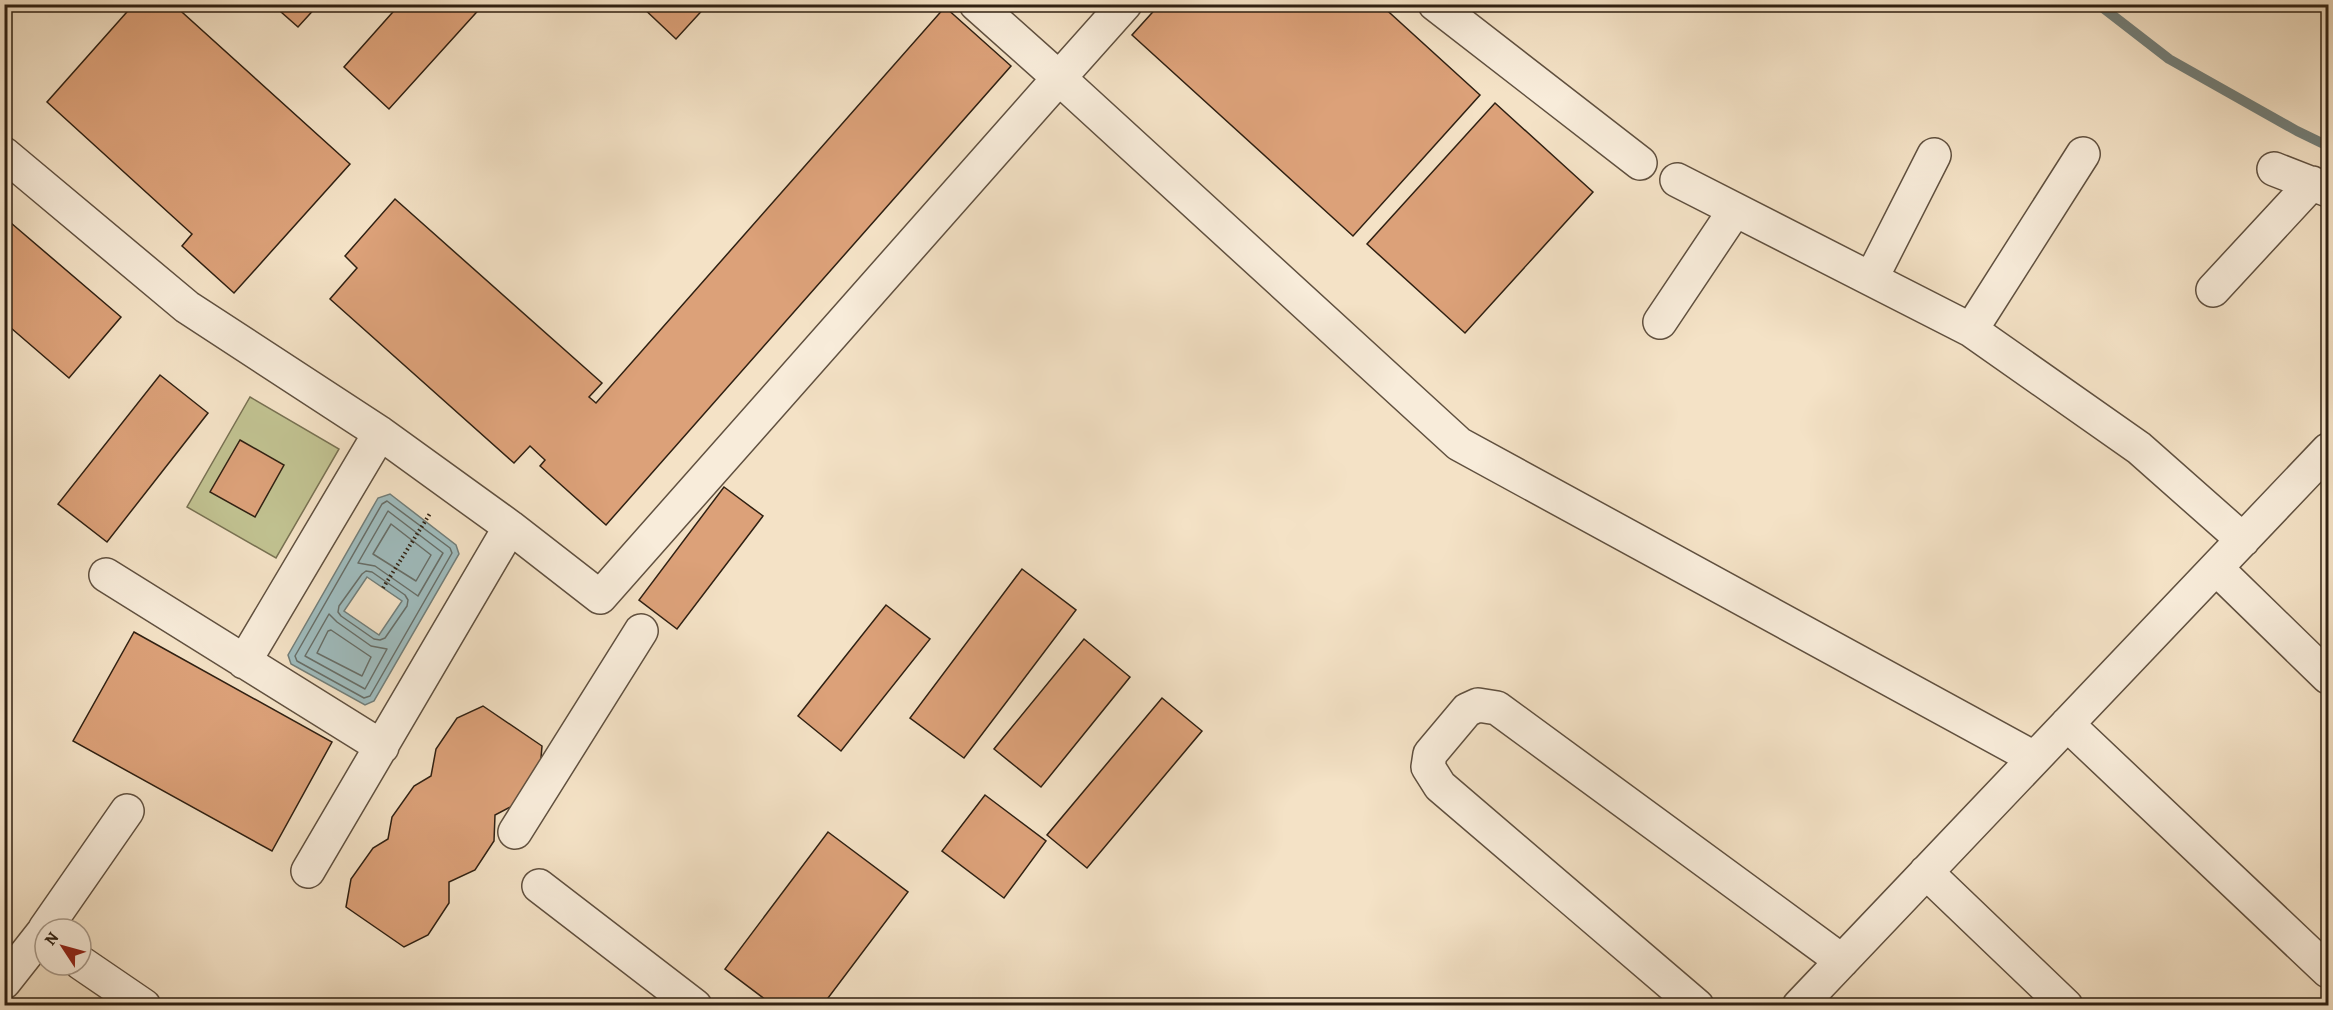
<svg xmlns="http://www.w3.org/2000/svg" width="2333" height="1010" font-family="Alegreya,serif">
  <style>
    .green { fill: #c1c291; stroke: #787152; stroke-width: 1.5 }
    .water { fill: #9fbcbe; stroke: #727e79; stroke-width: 1.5; fill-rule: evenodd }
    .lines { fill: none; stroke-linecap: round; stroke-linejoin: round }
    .shore { stroke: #676e68; stroke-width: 1.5 }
    .stream { stroke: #727e79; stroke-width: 10 }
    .building { fill: #dca179; stroke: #2f2012; stroke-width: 1.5 }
    .minor-casing { stroke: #60503f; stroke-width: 36 }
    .path { stroke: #2f2012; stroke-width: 4; stroke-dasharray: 1.5 3; stroke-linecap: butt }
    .minor { stroke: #f8ecda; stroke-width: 33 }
  </style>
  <rect width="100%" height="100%" fill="#f4e2c6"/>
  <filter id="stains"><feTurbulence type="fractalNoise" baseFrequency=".00333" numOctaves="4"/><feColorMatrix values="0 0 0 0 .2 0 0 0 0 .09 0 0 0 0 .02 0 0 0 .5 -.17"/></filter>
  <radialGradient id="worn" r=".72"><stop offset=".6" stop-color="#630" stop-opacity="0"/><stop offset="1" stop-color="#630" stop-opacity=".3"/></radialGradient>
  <path class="green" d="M250,397L339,449L276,558L187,507Z"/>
  <path class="water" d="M390,494L456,545L459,554L374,701L365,705L291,664L288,655L378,498ZM367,577L402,601L379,635L344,611Z"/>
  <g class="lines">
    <path class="shore" d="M387,501L450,548L452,553L370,696L364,698L297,661L295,656L382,504Z
      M388,511L443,553L418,596L375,566L358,563Z
      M391,524L431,555L416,581L373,554Z
      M366,571L372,572L405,595L408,600L407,606L385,638L380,640L374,639L341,616L338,612L339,606L362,574Z
      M329,614L337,622L371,646L387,649L365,689L305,656Z
      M331,630L371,657L362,676L317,653L328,631Z"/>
    <path class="stream" d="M2098,4L2169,59L2297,131L2328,146"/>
  </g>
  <path class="building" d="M134,4H173L350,164L234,293L182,246L192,234L47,102Z
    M272,4H319L298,27Z
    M400,4H484L389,109L344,67Z
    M639,4H708L676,39Z
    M1160,4H1380L1480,95L1353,236L1132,35Z
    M945,7L1011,66L606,525L540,466L545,460L530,446L514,463L330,299L357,268L345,256L395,199L602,383L589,397L596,403Z
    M1495,103L1593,192L1465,333L1367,244Z
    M4,217L121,317L69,378L4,322Z
    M160,375L208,413L107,542L58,504Z
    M240,440L284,465L255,517L210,492Z
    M724,487L763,516L677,629L639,600Z
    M1022,569L1076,610L964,758L910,718Z
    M886,605L930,639L841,751L798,716Z
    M134,632L332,742L272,851L73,741Z
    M1084,639L1130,677L1041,787L994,749Z
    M1162,698L1202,731L1087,868L1047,835Z
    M483,706L542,746L540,770L520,802L495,815L494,841L475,870L449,882V903L428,935L404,947L346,907L351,879L373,848L388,839L392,817L414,786L431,776L436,749L457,718Z
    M985,795L1046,841L1004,898L942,851Z
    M828,832L908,892L822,1006H774L725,969Z"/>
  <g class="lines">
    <g class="minor-casing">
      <path id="minor" d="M1125,4L1059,78L1459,444L2034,758
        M1435,4L1640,163
        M4,154L187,307L380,433L510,527L600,597L1059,78L976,4
        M2274,169L2328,190
        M1677,180L1971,330L2139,448L2243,540
        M1871,279L1934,155
        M2213,290L2312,183
        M1660,322L1735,210
        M1971,330L2083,154
        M2216,568L2328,677
        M106,575L382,747
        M244,662L380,433
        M2067,724L2328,971
        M515,832L641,631
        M308,871L510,527
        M1926,872L2066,1006
        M539,886L695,1006
        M45,929L127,811
        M81,963L144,1006
        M4,982L45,930
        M1697,1006L1440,786L1428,767L1430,754L1467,710L1478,705L1497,708L1842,961
        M1799,1006L2328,450"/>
    </g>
    <path class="path" d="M383,588L431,512"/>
    <use href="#minor" class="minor"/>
  </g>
  <rect width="2333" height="1010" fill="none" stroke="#f4e2c6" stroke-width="24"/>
  <rect x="6" y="6" width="2321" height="998" fill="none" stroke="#2f2012" stroke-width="3"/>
  <rect x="12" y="12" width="2309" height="986" fill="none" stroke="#2f2012" stroke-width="1.5"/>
  <g transform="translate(63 947) rotate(306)"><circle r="28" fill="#f8ecda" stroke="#a89a8a" stroke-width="1.5"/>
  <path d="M0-4.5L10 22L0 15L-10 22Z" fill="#8f2418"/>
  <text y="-9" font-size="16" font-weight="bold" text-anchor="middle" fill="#2f2012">N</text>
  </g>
  <rect width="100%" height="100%" filter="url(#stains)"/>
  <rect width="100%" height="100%" fill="url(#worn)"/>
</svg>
